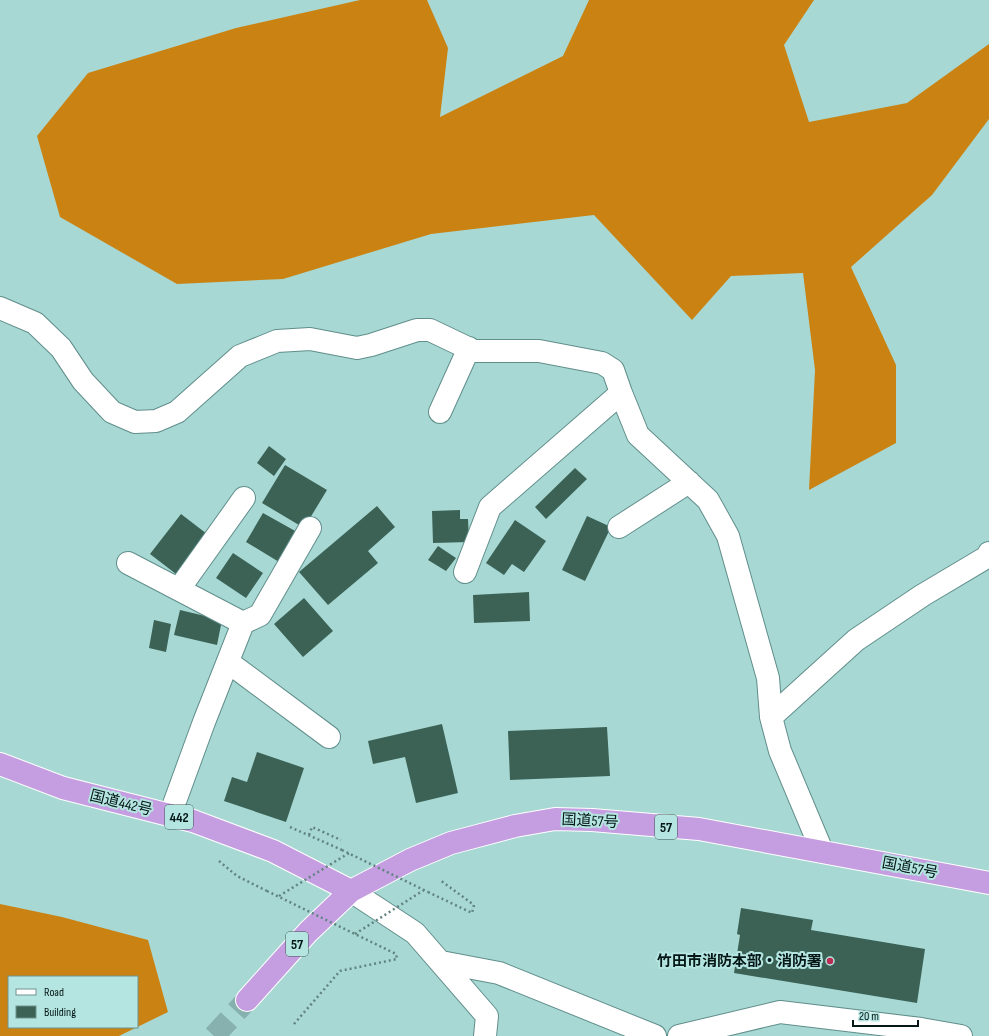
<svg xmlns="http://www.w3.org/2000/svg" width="989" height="1036" font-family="'Sofia Sans Condensed','Noto Sans JP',sans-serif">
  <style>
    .forest { fill: #ca8312; fill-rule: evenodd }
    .building { fill: #3b6255 }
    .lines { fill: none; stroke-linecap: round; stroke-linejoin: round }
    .highway-tunnel { stroke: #87b1ae; stroke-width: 22; stroke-dasharray: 22 11; stroke-linecap: butt }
    .street-casing { stroke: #608e8b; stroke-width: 24 }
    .highway-casing { stroke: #fff; stroke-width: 24 }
    .path { stroke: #618481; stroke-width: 2.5; stroke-dasharray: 2 3; stroke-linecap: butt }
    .street { stroke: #fff; stroke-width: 22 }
    .highway { stroke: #c59de1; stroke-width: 22 }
    .path-bridge { stroke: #618481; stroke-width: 2.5; stroke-dasharray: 2 3; stroke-linecap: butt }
    .poi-dot { fill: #bc2d53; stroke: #b4e5e1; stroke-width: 1.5 }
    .labels { text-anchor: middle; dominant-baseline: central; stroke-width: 4; stroke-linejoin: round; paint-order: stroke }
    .shield { fill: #b4e5e1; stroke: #3a5553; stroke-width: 1 }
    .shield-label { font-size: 14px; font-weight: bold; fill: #051716 }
    .street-label { font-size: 15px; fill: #051716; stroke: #b4e5e1 }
    .poi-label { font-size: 15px; font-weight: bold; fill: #051716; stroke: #b4e5e1; text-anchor: end }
  </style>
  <rect width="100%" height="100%" fill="#a8d8d4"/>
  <path class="forest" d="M360,0H427L448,48L440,117L563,56L589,0H814L784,45L809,122L907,103L989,44V119L932,195L851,267L896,365V443L809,490L815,370L803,273L731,276L692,320L594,215L431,234L283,279L177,284L60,217L37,136L88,73L236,28Z
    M0,904L62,917L148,940L168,1012L119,1036H0ZM9,977H137V1027H9Z"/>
  <path class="building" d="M269,446L286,459L274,476L257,463Z
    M285,465L327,490L304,528L262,503Z
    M575,468L587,479L546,519L535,507Z
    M377,506L395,527L368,551L378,563L328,605L299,572Z
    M460,510V519H468L469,542L433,543L432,511Z
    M263,513L297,532L279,562L246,542Z
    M181,514L207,534L176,574L150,554Z
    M587,516L611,527L585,581L562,570Z
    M515,520L546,541L524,572L512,564L504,575L486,563Z
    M438,546L456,558L446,571L428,560Z
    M233,553L263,573L246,598L216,578Z
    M529,592L530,621L474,623L473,595Z
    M304,598L333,631L303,657L274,624Z
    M180,610L222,620L217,645L174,635Z
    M154,620L171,624L166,652L149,648Z
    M442,724L458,793L416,803L405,757L373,764L368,741Z
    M607,727L610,776L510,780L508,731Z
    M257,752L304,768L286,822L224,801L232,777L247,782Z
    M741,908L813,920L811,930L925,949L917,1003L734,973L740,935L737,934Z"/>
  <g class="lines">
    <path class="highway-tunnel" d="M214,1036L247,1000"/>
    <g class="street-casing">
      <path id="street" d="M0,308L35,323L61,348L83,381L112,412L135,422L156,421L177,412L240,356L277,341L310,339L357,348L371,345L417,330H430L474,351H539L602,363L613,370L621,393
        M440,412L469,348
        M619,527L689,482
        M128,563L243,623L204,722L170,815
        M465,572L490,507L621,393L638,435L708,500L728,536L768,678L771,717L780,751L822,851
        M179,589L244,498
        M243,623L260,615L310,528
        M228,662L329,737
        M771,717L856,640L923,595L987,557L989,553
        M351,891L415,933L487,1016L485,1036
        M441,962L499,973L655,1036
        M679,1036L780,1012L921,1029L961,1036"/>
    </g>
    <g class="highway-casing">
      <path id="highway" d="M0,764L63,788L193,821L273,851L351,891
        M247,1000L308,932L351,891L410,860L451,843L515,826L555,819L592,820L699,829L989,883"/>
    </g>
    <path class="path" d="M290,827L342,850
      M309,835L312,827L341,840
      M219,861L237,876L267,891
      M428,892L472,913L474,905L440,880
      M294,1024L340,971L397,959L396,954L359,936"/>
    <use href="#street" class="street"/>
    <use href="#highway" class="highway"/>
    <path class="path-bridge" d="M342,850L428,892
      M267,891L359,936
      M279,896L349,853
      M355,934L424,890"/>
  </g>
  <circle class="poi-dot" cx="830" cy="961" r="4"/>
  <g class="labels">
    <g class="shield">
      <rect x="165" y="805" width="28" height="24" rx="3"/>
      <rect x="655" y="815" width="22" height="24" rx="3"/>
      <rect x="286" y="932" width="22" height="24" rx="3"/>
    </g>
    <g class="shield-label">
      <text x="179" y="817">442</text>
      <text x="666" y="827">57</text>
      <text x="297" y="944">57</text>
    </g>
    <g class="street-label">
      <text transform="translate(121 803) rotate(14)">国道442号</text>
      <text transform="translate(590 821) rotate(3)">国道57号</text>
      <text transform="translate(910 868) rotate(11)">国道57号</text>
    </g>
    <g class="poi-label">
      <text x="822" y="961">竹田市消防本部・消防署</text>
    </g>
  </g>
  <rect x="8" y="976" width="130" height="52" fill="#b4e5e1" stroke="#6e9390"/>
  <rect x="16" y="989" width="20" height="6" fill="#ffffff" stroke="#6e9390"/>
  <text x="44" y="996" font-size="12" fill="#051716">Road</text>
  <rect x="16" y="1006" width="20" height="12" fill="#3b6255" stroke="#6e9390"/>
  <text x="44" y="1016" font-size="12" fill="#051716">Building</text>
  <path d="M853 1020v6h65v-6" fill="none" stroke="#051716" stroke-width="2"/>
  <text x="859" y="1020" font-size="12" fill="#051716" stroke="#b4e5e1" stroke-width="3" paint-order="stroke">20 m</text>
</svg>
